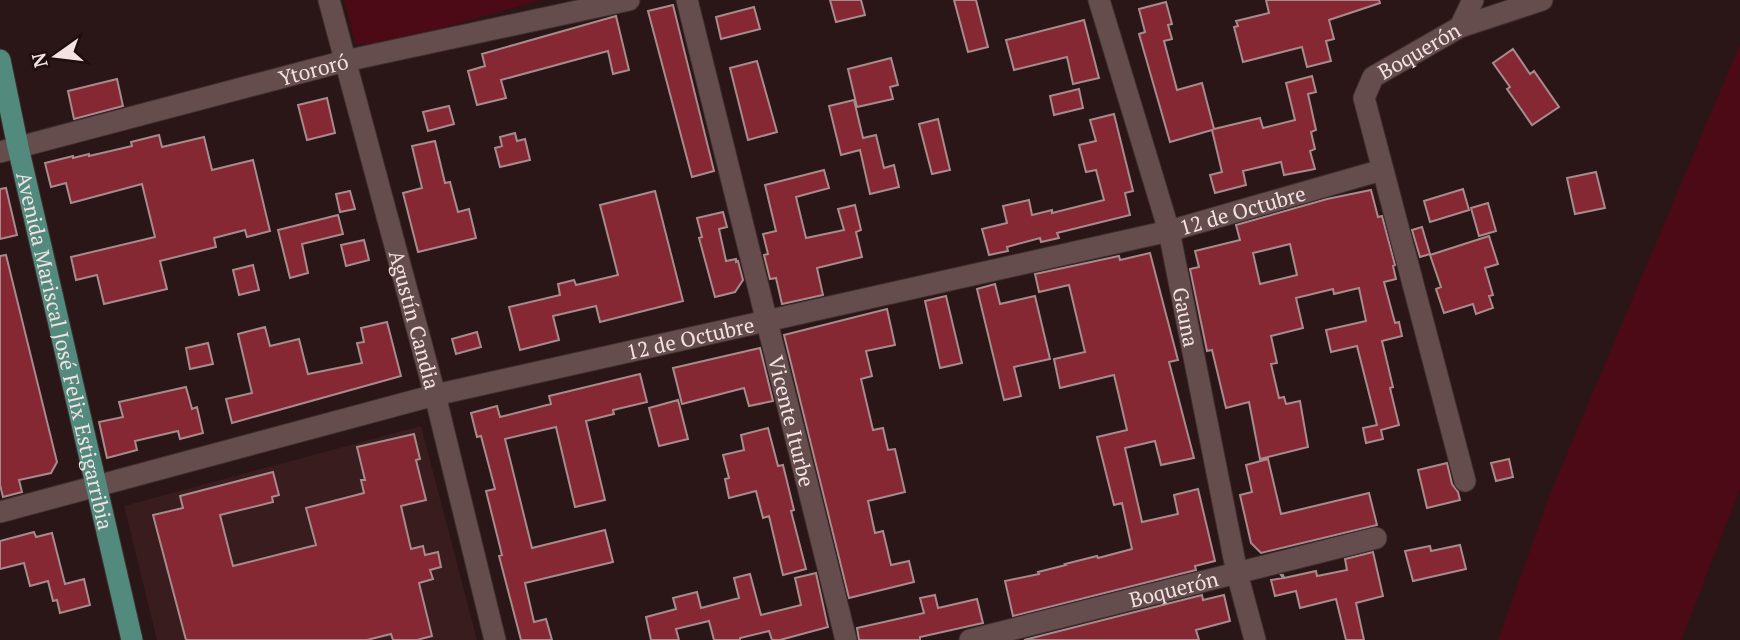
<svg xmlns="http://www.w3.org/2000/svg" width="1740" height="640" font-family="'PT Serif',serif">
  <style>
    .built { fill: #381c1e }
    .green { fill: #4b0a15 }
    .building { fill: #862834; stroke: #a78b8c; stroke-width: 2; fill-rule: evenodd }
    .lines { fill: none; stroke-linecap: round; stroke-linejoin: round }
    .minor-casing { stroke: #3f3030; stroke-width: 23 }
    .major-casing { stroke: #3f3030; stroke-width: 23 }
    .minor { stroke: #664d4d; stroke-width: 21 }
    .major { stroke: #528b7e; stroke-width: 21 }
    .labels { text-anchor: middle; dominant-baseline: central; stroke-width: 7; stroke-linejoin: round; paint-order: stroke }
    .street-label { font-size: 21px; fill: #f2e2e2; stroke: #200d0e }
  </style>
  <rect width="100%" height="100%" fill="#2b1617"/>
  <path class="built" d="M421,426L477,640H157L124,506Z"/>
  <path class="green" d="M344,0H541L380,46L355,43Z
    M1740,44V489L1681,640H1498L1550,494Z"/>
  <path class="building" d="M830,0H861L865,15L836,22Z
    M954,0H976L988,47L968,52Z
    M1266,0H1379L1380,3L1329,20L1334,39L1326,41L1331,61L1307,67L1302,47L1243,62L1234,27L1238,26L1236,21L1269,13Z
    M1166,2L1172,24L1168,25L1172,39L1164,41L1177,90L1202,83L1214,129L1260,118L1263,128L1295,120L1286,83L1312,76L1316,92L1308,94L1316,130L1311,132L1315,149L1310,151L1315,169L1284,175L1281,162L1243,171L1246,185L1215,193L1210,175L1222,172L1212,130L1170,142L1139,34L1145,32L1139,9Z
    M673,5L714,171L692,177L648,11Z
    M754,7L760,29L721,39L716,17Z
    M616,16L629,70L613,74L608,51L501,80L506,98L477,105L468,71L485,66L482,54Z
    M1084,20L1099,78L1073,84L1067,57L1014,70L1006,40Z
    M1513,49L1530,74L1534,71L1559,107L1532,125L1507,89L1510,87L1493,63Z
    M891,58L898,85L890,87L893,99L857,107L848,69Z
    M757,61L777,132L748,140L730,68Z
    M117,79L123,106L74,119L68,91Z
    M1079,89L1083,108L1054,115L1050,96Z
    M327,98L335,133L307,140L298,105Z
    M854,100L863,138L876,135L884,168L894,165L899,187L870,194L860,150L841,155L829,106Z
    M449,106L454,124L428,131L423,112Z
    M1114,114L1133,191L1125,193L1130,215L1057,233L1059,238L1041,242L1040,238L1007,247L1008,251L989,255L982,229L1007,223L1003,206L1029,200L1032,215L1052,210V213L1104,200L1096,170L1086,172L1079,145L1096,141L1090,120Z
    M938,119L950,170L932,174L919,124Z
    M515,133L517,141L525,139L530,160L500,167L495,148L502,146L500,137Z
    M159,135L162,147L204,137L212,170L253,160L270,231L247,237L245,230L214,238L216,247L160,261L167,289L104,304L97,275L76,280L71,257L155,237L142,184L71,203L66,183L51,187L45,163L73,156V158L89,154V156L132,146L131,142Z
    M435,141L445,183L450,182L458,212L469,209L476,238L418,252L403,193L422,188L412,146Z
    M824,170L829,188L796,197L806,238L844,230L838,209L855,205L861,230L856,232L862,257L817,268L823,295L782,304L776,278L770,279L764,255L768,254L763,234L776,231L765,185Z
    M1596,172L1605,208L1575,214L1567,178Z
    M6,188L17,235L0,239V189Z
    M1463,189L1469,210L1430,222L1424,201Z
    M1371,190L1378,217L1382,216L1395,265L1393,266L1396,279L1384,282L1395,323L1399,322L1402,336L1382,341L1393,387L1390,388L1399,425L1381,430L1383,439L1366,443L1363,428L1377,425L1357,346L1331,352L1326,330L1366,321L1359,288L1334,294L1333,289L1296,298L1303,328L1271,336L1277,363L1271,364L1279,398L1284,397L1286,404L1300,401L1308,447L1260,459L1249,402L1226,408L1212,350L1207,351L1190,269L1199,267L1195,251L1240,240L1236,225L1327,199ZM1290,244L1297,275L1260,284L1253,253Z
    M350,191L355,209L340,212L336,194Z
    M655,191L683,301L600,322L596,306L553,316L559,340L520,350L509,307L560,295L558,284L574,280L576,285L618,275L600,205Z
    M1488,203L1496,231L1479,236L1471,208Z
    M723,212L727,227L719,229L726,261L736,259V262L738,261L743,280L735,292L715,297L699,238L702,237L697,218Z
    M338,215L343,234L302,244L308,273L290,278L278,230Z
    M1422,227L1430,254L1420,257L1412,230Z
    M1489,236L1498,264L1485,268L1493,295L1489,296L1493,308L1476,314L1473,304L1444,313L1436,289L1441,287L1430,255Z
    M364,240L369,260L346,266L341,245Z
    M1150,253L1178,360L1169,362L1194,458L1161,465L1155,441L1125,448L1142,522L1178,514L1174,495L1198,489L1215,561L1195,566L1196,570L1013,616L1005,581L1039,574L1038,572L1066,565L1065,564L1097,556L1098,558L1132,549L1122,503L1114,505L1097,437L1127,430L1114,375L1060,388L1054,359L1085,352L1069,285L1039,292L1035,274L1119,256L1120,260Z
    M6,255L57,462L51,473L19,480L22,492L3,497L0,485V256Z
    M253,265L259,290L239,295L233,270Z
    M995,284L1000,304L1035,296L1050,359L1014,367L1021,396L1004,400L977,289Z
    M946,296L962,363L940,368L925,301Z
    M887,309L895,345L866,351L872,376L861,379L873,430L883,428L888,450L895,449L905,492L868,501L875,533L883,531L891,565L909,561L914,582L849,598L784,335Z
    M387,322L401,376L232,423L226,399L252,393L238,334L265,327L270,346L299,339L308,374L362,363L357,343L364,342L361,328Z
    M477,332L481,347L456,354L452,339Z
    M208,343L213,364L190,369L186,348Z
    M760,348L773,401L749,406L744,388L682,404L673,368Z
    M640,374L647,402L613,410L614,414L586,421L605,500L575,507L556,427L505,439L532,548L605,530L613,562L525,583L534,622L546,619L552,640H521L499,556L502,555L486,491L495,489L481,436L477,437L471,413L497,406L500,417L551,404L549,396Z
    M186,387L192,409L197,407L203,433L180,439L178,431L135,441L137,450L107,458L99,422L123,417L119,402Z
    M678,400L688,439L659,446L649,408Z
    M768,428L778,466L783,465L794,510L791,511L806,569L783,575L769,516L763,518L756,491L729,498L725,479L729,478L723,455L744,450L741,435Z
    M414,434L420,459L416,460L426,500L401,506L411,549L423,546L425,555L438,552L441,567L430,570L433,579L419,583L432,636L417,640H393L391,634L367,640H186L153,515L183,508L180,496L273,472L279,495L272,497L273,502L220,515L233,566L316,545L306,508L364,493L361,480H365L357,447Z
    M1268,459L1281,514L1369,493L1377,525L1261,553L1251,543L1240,495L1252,492L1246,465Z
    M1509,459L1513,477L1496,481L1491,463Z
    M1447,463L1452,484L1458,492L1460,500L1427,508L1418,470Z
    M34,532L36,537L52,533L65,584L84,579L90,605L60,613L57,600L53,601L48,581L30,586L24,563L0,569V541Z
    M1460,545L1466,569L1413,581L1405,551L1430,546L1431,551Z
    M1373,552L1383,596L1356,603L1364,640H1346L1336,599L1300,608L1296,591L1275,596L1271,580L1283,578L1281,575H1283L1284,578L1316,571L1317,576L1347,570L1345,559Z
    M816,573L828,627L780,640H772L769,631L740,638V640H714L709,621L676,629L679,640H651L646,617L676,609L673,598L697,592L701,608L739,598L734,578L750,574L761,615L801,605L795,578Z
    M935,595L938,608L977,599L983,623L920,637V640H859L857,628L924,613L920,598Z
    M1202,595L1203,600L1224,595L1230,621L1196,630L1199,640H1024Z"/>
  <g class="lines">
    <g class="minor-casing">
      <g id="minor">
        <path id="s1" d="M329,0L435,395L495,640"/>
        <path id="s2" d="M687,0L846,640"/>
        <path id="s3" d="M1099,0L1169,231L1237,573L1255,640"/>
        <path d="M1460,27L1542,0"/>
        <path id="s4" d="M0,152L345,61L629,0"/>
        <path id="s5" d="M1465,481L1364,98L1373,77L1460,27L1473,0"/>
        <path id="s6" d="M0,512L435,395L1169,231L1382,170"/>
        <path id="s7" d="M970,640L1376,538"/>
      </g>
    </g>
    <g class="major-casing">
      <g id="major">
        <path id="s8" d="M0,60L18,147L132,640"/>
      </g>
    </g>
    <use href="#minor" class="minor"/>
    <use href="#major" class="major"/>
  </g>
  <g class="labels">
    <g class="street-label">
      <text stroke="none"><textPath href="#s5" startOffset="472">Boquerón</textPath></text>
      <text stroke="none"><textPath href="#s4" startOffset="324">Ytororó</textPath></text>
      <text stroke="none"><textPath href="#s6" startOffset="1279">12 de Octubre</textPath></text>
      <text stroke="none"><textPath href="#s3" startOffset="329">Gauna</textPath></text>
      <text stroke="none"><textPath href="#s1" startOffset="331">Agustín Candia</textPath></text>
      <text stroke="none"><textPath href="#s6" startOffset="712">12 de Octubre</textPath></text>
      <text stroke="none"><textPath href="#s8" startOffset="298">Avenida Mariscal José Felix Estigarribia</textPath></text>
      <text stroke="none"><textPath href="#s2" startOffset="434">Vicente Iturbe</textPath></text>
      <text stroke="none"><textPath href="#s7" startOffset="210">Boquerón</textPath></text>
    </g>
  </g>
  <g transform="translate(56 56) rotate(256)" stroke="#200d0e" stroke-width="5" paint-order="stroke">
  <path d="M0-5L12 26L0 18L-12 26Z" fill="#f2e2e2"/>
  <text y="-10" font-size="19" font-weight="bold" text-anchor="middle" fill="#f2e2e2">N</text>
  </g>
</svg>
